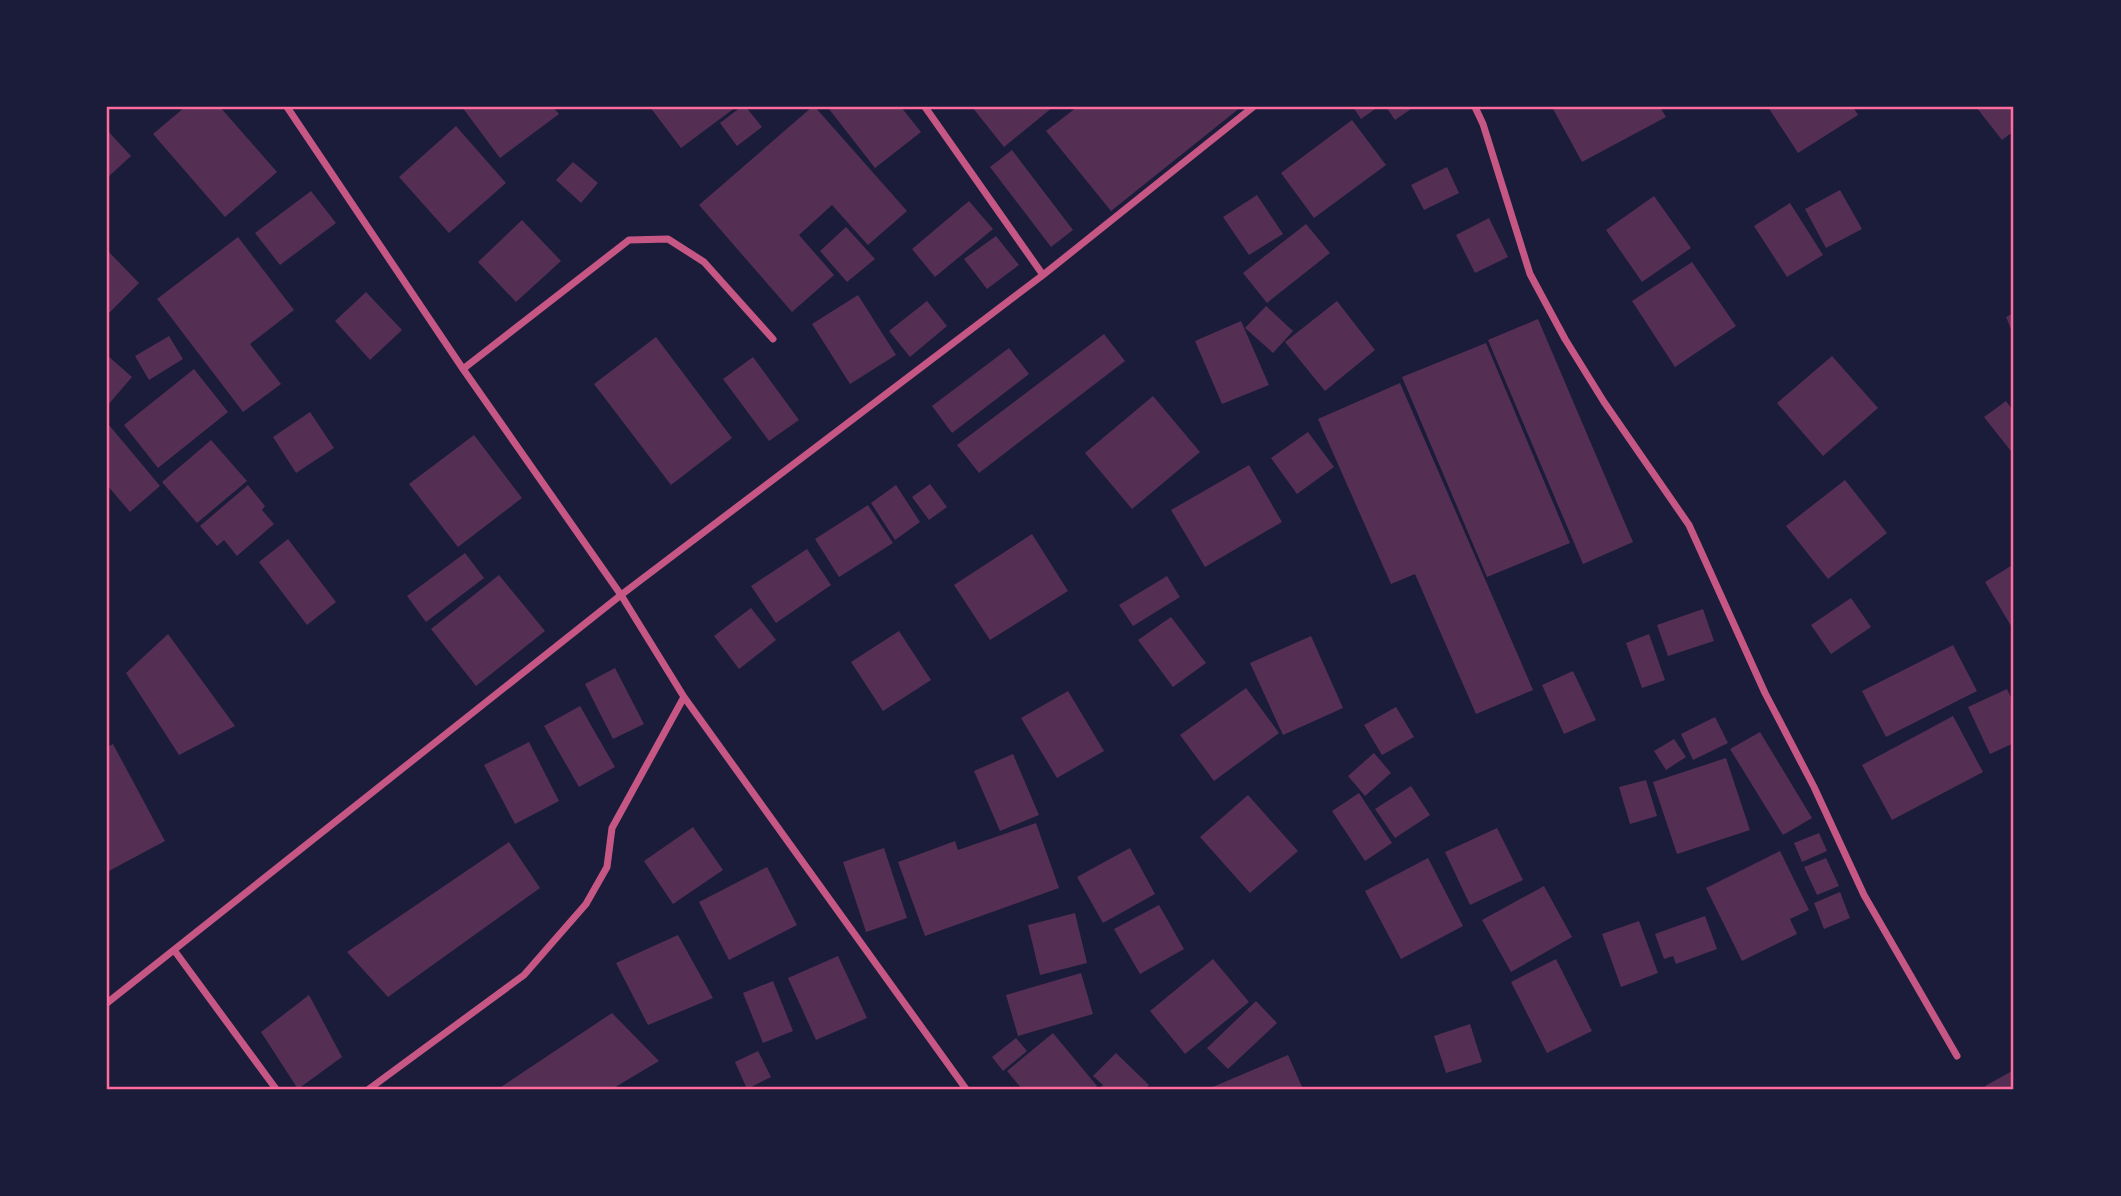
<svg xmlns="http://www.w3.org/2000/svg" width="2121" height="1196" font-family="'DM Sans',sans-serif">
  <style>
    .building { fill: #542f53 }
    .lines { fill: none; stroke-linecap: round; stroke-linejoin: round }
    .minor { stroke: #c65784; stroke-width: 7 }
    .neatline { fill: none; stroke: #ff6b9d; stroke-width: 2.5 }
  </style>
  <rect width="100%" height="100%" fill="#1b1b3a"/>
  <path class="building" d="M185,107H220L277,172L225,217L153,134Z
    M462,107H553L559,114L500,158Z
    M650,107H736L681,148Z
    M741,107H746L762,127L737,146L720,123Z
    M812,107H815L907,211L868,245L832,205L799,235L834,275L792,312L699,205Z
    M832,107H901L921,132L875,168L829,109Z
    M972,107H1053L1004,147Z
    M1077,107H1241L1111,211L1046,131Z
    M1353,107H1378L1361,119Z
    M1386,107H1414L1395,120Z
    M1552,107H1660L1666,117L1582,162Z
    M1768,107H1853L1858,115L1798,153Z
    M1976,107H2014V131L2002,140Z
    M1352,120L1386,165L1314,218L1281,173Z
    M456,126L506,183L449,233L399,177Z
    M107,130L131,156L107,178Z
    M1012,150L1073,230L1051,247L990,167Z
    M573,162L598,183L581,203L556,180Z
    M1447,167L1459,193L1424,210L1411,185Z
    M1840,190L1862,229L1826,248L1805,209Z
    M311,191L336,223L280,265L255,233Z
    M1257,195L1283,234L1249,255L1223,217Z
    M1654,196L1691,248L1642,282L1606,230Z
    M969,201L993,229L935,277L912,249Z
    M1790,203L1823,255L1787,277L1754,226Z
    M1489,218L1508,257L1475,273L1456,235Z
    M522,220L561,261L516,302L478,262Z
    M1306,224L1330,253L1267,303L1243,273Z
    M846,227L875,259L847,282L820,251Z
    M996,236L1019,265L987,289L964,259Z
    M238,237L294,310L250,344L281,384L243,412L157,299Z
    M107,250L139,283L107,315Z
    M1692,262L1736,326L1675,367L1632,301Z
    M366,292L402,330L370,360L335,321Z
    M858,295L896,355L850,384L812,324Z
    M927,301L947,326L910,357L889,331Z
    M1337,301L1375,350L1325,391L1285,342Z
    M1266,306L1293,331L1273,353L1245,328Z
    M2014,313V336L2006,317Z
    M1538,319L1633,542L1583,564L1488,340Z
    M1241,321L1269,385L1222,404L1195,341Z
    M1104,334L1125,361L979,473L957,445Z
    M169,336L183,359L149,380L135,356Z
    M656,337L732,438L671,485L594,384Z
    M1486,343L1570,543L1487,577L1402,377Z
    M1009,348L1029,374L952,433L932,406Z
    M107,355L132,377L107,406Z
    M1832,356L1878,408L1823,456L1777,403Z
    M753,357L799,420L769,441L723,379Z
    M194,369L228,412L158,468L124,425Z
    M1400,383L1533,690L1476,714L1415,574L1391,584L1318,419Z
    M1153,396L1200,452L1132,509L1085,453Z
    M2006,401L2014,412V455L1984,417Z
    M310,412L334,448L296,473L273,437Z
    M109,425L160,486L130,512L107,485V426Z
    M1308,432L1334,467L1297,494L1271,458Z
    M474,435L522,498L458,547L409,484Z
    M211,440L247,481L197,523L162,482Z
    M1249,465L1282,522L1205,567L1171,510Z
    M1845,480L1887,533L1828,579L1786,526Z
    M930,484L947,507L929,520L912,497Z
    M248,485L265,506L262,510L274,524L237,556L224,540L217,546L200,526Z
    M896,485L920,522L895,540L871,503Z
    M868,505L893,543L839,577L815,539Z
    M1032,534L1068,591L990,640L954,585Z
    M288,539L336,602L307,625L259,562Z
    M807,549L831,585L776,623L751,586Z
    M465,553L484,578L426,622L407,596Z
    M2014,564V631L1985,582Z
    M499,575L545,631L476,686L431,629Z
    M1167,576L1180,597L1133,626L1119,605Z
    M1851,598L1871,627L1831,654L1811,625Z
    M751,608L776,640L739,669L714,636Z
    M1703,609L1714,641L1668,656L1657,625Z
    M1171,617L1206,663L1173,687L1138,640Z
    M899,631L931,680L883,711L851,662Z
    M168,634L235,726L179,755L126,673Z
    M1649,634L1665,680L1642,688L1626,643Z
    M1311,636L1343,708L1283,735L1250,663Z
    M1953,645L1977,691L1886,737L1862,691Z
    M615,668L644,724L613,739L585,684Z
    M1573,671L1596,720L1564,734L1542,685Z
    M1246,688L1279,733L1214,781L1180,735Z
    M2007,689L2014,704V743L1990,754L1968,707Z
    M1068,691L1104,751L1057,778L1021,718Z
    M580,706L615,767L579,787L544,726Z
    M1396,707L1414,737L1382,755L1364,725Z
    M1953,716L1983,772L1892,820L1862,765Z
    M1715,717L1728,743L1693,760L1681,734Z
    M1760,732L1812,818L1783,835L1730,749Z
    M1674,739L1686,757L1666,770L1654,751Z
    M529,742L559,801L515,824L484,765Z
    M113,744L165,841L107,872V747Z
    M1374,753L1391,773L1365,796L1348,776Z
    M1013,754L1039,815L1000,831L974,771Z
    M1726,758L1750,830L1677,854L1653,782Z
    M1646,780L1657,816L1630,824L1619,787Z
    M1411,786L1430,815L1395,838L1375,809Z
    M1359,793L1392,843L1365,861L1332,811Z
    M1248,795L1298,851L1250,893L1200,837Z
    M1036,823L1059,888L925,936L898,862L955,841L958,850Z
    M693,827L723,870L673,904L644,861Z
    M1497,828L1523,880L1470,905L1445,852Z
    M1819,833L1827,851L1802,862L1794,843Z
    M509,842L540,888L388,997L347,952Z
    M884,848L907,918L866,932L843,862Z
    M1130,848L1155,894L1103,923L1077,877Z
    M1780,851L1809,910L1790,919L1797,934L1742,961L1706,888Z
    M1428,858L1463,926L1401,959L1365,891Z
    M1826,858L1839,886L1817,895L1804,867Z
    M767,867L797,925L729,960L699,902Z
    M1544,886L1572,937L1511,972L1482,920Z
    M1840,892L1850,918L1824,929L1814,903Z
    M1159,905L1184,949L1140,974L1114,929Z
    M1075,913L1087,963L1040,975L1028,925Z
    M1705,916L1717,949L1676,964L1673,956L1664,959L1655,934Z
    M1639,921L1658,973L1621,987L1602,934Z
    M678,935L713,998L648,1025L616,963Z
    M838,956L867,1018L816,1040L788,978Z
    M1213,959L1249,1002L1185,1054L1150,1011Z
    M1556,959L1592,1031L1547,1053L1511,982Z
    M1081,973L1093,1014L1018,1036L1006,995Z
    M773,981L793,1031L763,1043L743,993Z
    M309,995L342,1057L298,1089L261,1032Z
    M1256,1001L1277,1023L1228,1069L1207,1048Z
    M612,1013L659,1061L612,1089H498Z
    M1470,1024L1482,1062L1446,1073L1434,1036Z
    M1053,1033L1097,1086L1093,1089H1022L1007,1071Z
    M1016,1038L1027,1051L1003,1071L992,1057Z
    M758,1051L771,1077L747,1089L735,1062Z
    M1116,1053L1149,1085L1145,1089H1099L1103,1085L1093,1076Z
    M1288,1055L1303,1089H1208Z
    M2014,1070V1089H1987L1985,1086Z"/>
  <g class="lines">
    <path class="minor" d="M287,107L463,369L621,595L684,697L966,1089
      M925,107L1043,275
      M1475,107L1483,124L1530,274L1565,339L1604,402L1689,525L1765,693L1814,787L1864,895L1957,1056
      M463,369L629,240L668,239L704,262L773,339
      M174,950L276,1089
      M107,1003L621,595L1043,275L1253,107
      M369,1089L524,975L586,904L607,867L612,828L684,697"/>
  </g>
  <rect width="2121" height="1196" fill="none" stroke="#1b1b3a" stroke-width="217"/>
  <rect x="108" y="108" width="1904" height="980" class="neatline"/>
</svg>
